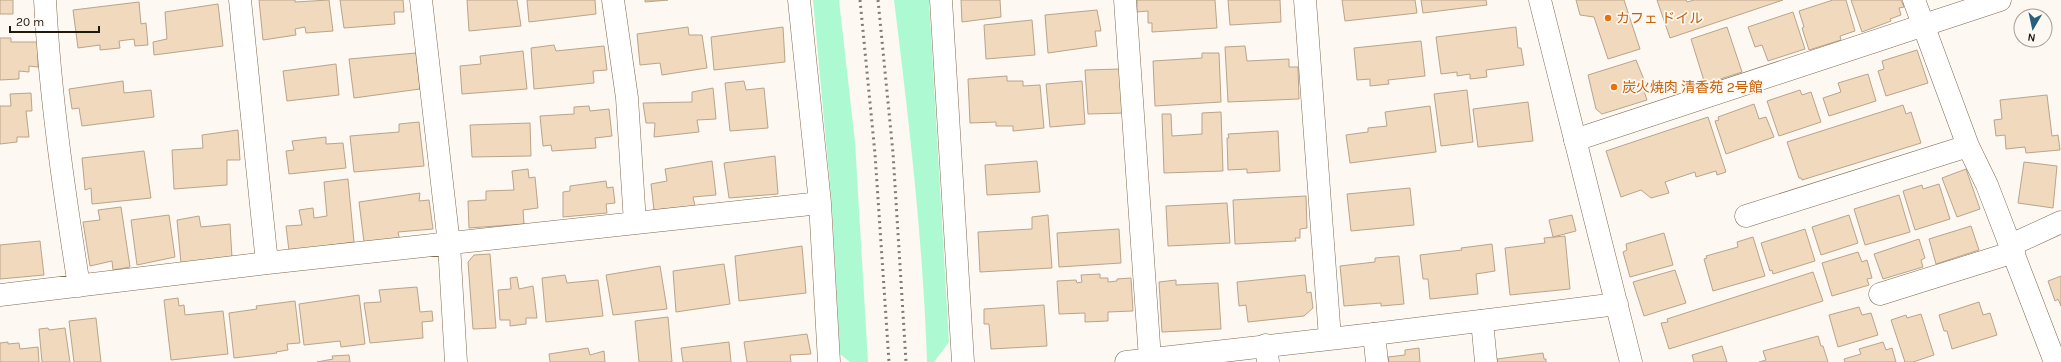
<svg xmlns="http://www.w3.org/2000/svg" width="2061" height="362" font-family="Karla,'Noto Sans JP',sans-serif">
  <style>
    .green { fill: #adfad2 }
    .building { fill: #f0d9bd; stroke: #baa48a }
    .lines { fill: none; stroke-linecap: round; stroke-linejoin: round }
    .street-casing { stroke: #7e6a52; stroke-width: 23 }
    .secondary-casing { stroke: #7e6a52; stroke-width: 23 }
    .street { stroke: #fff; stroke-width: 22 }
    .secondary { stroke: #fff; stroke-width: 22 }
    .rail { stroke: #847c74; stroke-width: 3; stroke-dasharray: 2 4; stroke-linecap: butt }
    .food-dot { fill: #e8710a; stroke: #fdf8f2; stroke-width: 1.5 }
    .labels { text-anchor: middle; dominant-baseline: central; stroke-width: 3.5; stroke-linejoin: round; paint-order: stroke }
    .food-label { font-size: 14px; fill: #c56008; stroke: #fdf8f2; text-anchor: start }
  </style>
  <rect width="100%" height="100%" fill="#fdf8f2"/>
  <path class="green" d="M813,0H839L855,142L868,362H850L840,354L832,207Z
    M894,0H929L949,342L934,362H927C923,241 909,121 894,0Z"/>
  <path class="building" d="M0,0H13V14H0Z
    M259,0H295V2L329,0L333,31L306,33L305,27L295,29L296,35L263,40Z
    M340,0H403L404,12H394L395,24L344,28Z
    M467,0H517L521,26L469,31Z
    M527,0H595L596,14L529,22Z
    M645,0H668L645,2Z
    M961,0H1000L1001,17L962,22Z
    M1137,0H1215L1217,28L1152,32V23H1148V11L1137,12Z
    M1228,0H1280L1281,22L1230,25Z
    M1342,0H1415L1417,13L1345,21Z
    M1421,0H1486L1487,5L1423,13Z
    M1576,0H1624L1640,49L1608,59L1594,17L1580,15Z
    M1657,0H1686L1687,2L1694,0H1783L1670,38Z
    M1833,0H1846L1855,31L1840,36L1841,40L1809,50L1802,28L1804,27L1799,11Z
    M1851,0H1901L1904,7L1899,8L1901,15L1890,19L1891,21L1862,32Z
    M139,2L141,24L146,23L148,45L135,46L134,39L119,41L120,48L100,50V45L78,48L73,10Z
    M218,4L223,46L154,55L153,42L167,39L165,12Z
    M1097,10L1101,31H1095L1097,46L1048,53L1045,15Z
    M1793,12L1805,49L1768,61L1762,45L1755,47L1748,27Z
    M1032,20L1035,55L986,59L984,25Z
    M688,27L689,35H702L707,68L662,75L660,63L640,65L637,34Z
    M783,27L785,62L714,70L711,37Z
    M1516,27L1518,48H1521L1524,65L1486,70L1487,77L1470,79V74L1457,76V72L1441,74L1436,37Z
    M1727,27L1742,72L1705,84L1691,39Z
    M0,38H11V42H38V67L29,66V72L19,71V79L0,80Z
    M1421,41L1425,76L1388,80L1389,84L1370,86V79L1357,80L1354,48Z
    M554,45L556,51L604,46L607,70L593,71L594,83L534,89L531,48Z
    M1245,46L1247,61L1289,59V67H1298L1299,99L1228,102L1225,47Z
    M1917,50L1928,83L1886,96L1878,71L1884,69L1882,61Z
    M523,51L527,89L462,94L460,66L481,64L480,56Z
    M416,53L420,89L354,98L349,59Z
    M1202,53H1219L1221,102L1155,106L1153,61L1202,58Z
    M1636,60L1647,87L1643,88L1647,100L1602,114L1596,109L1588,75Z
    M336,64L339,95L287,101L283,71Z
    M1121,69L1125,113L1088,114L1085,70Z
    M1868,74L1876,101L1829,116L1823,98L1841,92L1838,83Z
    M1007,76V81H1023V86L1040,85L1044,128L1013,131V126H996V122L970,123L968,79Z
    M123,81L124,93L151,90L154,117L82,126L79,108L72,109L69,89Z
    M744,81L746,90L764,88L768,128L730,131L725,83Z
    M1082,81L1085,124L1050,127L1046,84Z
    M713,88L716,119L697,120L699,132L654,137L655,123H646L643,103L692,102V92Z
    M1467,90L1473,142L1441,146L1434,94Z
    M1800,90L1802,95L1811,92L1821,122L1779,136L1767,101Z
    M31,93L32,111H26L29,137H17V142L0,144V106H11L10,94Z
    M2047,95L2052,136L2058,135L2060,150L2026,153L2025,147L2006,149L2005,135L1996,136L1994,120L2002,119L2000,100Z
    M1528,102L1533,141L1478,147L1473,109Z
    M1754,104L1759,119L1766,117L1774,137L1726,154L1715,121L1719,120L1718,117Z
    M1903,105L1906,114L1911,112L1921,143L1802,180L1801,178H1799L1787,142Z
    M589,106L590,111L609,109L612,136L595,138L596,148L552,151L551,145L543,146L540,116L574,114V107Z
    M1430,106L1436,152L1350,163L1346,135L1368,132V128L1387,126L1385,112Z
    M1221,112L1223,171L1164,173L1162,114H1171L1172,136L1202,134V113Z
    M1708,117L1726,172L1717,175L1716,171L1696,177L1695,172L1665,182L1669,193L1651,198L1641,190L1621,197L1606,151Z
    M419,122L424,166L354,172L350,136L399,132V124Z
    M530,123L531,156L472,157L470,125Z
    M238,130L240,160H227V185L174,189L172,150L203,148L202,135Z
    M1278,131L1280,171L1247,173V169L1228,170L1227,138H1229L1228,134Z
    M326,137V144L343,143L346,168L289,174L286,151L294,150L292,141Z
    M144,151L151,198L92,204L91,188L85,190L82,158Z
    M775,156L778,194L729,198L724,163Z
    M712,161L716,195L693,197L695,206L654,210L651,184L667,181L665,169Z
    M1037,161L1040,192L987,195L985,165Z
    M2024,162L2057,166L2053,208L2018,203Z
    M528,169L529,178L535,177L538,208L523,210L524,224L469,228L468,201L486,200V191L514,190L512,171Z
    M1966,169L1980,209L1957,217L1942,178Z
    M348,179L354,242L289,251L286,226L302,225L299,210L313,208L314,218L327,216L324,182Z
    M606,181L607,188L613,187L615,203L606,204L607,213L563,217V192L570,191V186Z
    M1939,184L1950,219L1915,230L1903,191L1922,185L1923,189Z
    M1410,188L1414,225L1351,231L1347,194Z
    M420,193L419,201L429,200L433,229L398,232L400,241L364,242L359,202Z
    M1899,195L1910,232L1865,245L1854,209Z
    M1306,196L1307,228L1300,229V238H1295L1296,241L1235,244L1233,200Z
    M1227,203L1230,243L1168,246L1166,206Z
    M121,207L130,267L113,270L112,261L90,266L83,222L100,220L98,210Z
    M169,215L175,257L137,265L131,220Z
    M1048,215L1052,268L980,272L978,232L1032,229V217Z
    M1572,215L1576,231L1553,237L1549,220Z
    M1849,215L1858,243L1821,255L1812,227Z
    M199,216L201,227L230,224L232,258L181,263L177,220Z
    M1971,226L1979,250L1936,264L1929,239Z
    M1119,229L1121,263L1059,267L1057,233Z
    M1805,229L1815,261L1773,274L1772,270L1770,271L1761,243Z
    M1664,233L1673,265L1630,277L1623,252L1627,250L1626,244Z
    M1565,236L1570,289L1510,295L1505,248L1545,243L1544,238Z
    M1753,237L1765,276L1713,291L1704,259L1707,258L1706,256L1738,247L1737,242Z
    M1919,239L1925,258L1921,260L1923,267L1883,279L1874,254Z
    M40,241L44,275L0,279V245Z
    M1492,244L1495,271L1476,274L1478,294L1430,299L1428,279H1423L1420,255L1462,250L1461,248Z
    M802,246L806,293L739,301L735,256Z
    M1858,252L1862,262L1867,260L1872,278L1867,279L1869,285L1832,296L1822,263Z
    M490,254L496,328L473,329L468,262L474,255Z
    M1399,256L1404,304L1381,306V303L1344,306L1340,266L1375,262V258Z
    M724,264L730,304L676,312L673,271Z
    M660,266L667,309L613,315L606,275Z
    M1675,270L1686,303L1644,316L1633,282Z
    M1813,272L1823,301L1669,349L1661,323L1668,322L1667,319Z
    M1100,274V278H1108V282L1117,281V279L1131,278L1133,311L1108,312V321L1085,322V313L1059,314L1057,281L1076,280L1077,283L1082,282L1081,275Z
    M565,275L567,283L598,280L603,316L546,322L542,278Z
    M1305,275L1307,293L1311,292L1313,308L1304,316L1248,322L1246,305L1239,306L1237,282Z
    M2061,276V306L2058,299L2055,301L2048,281Z
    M517,277L519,289L533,286L537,318H526V324L510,326V320H500L498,290L511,289L510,278Z
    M1176,280V285L1218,283L1221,329L1162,332L1159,282Z
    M417,287L420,312L432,311L433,321L422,322L423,338L370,343L364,303L381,302L379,290Z
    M359,295L365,344L341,347L340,341L304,345L299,304Z
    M178,298L179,306L184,305L185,315L223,311L228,354L171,360L164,300Z
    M295,301L300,343L287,344L288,350L276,352L277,353L234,358L229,313L257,309L256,306Z
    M1979,302L1983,315L1990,313L1997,335L1952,349L1947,331H1944L1939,315Z
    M1044,305L1047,346L991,349L989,324H984V309Z
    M1859,307L1862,315L1871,313L1878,335L1838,347L1829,315Z
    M1921,314L1934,355L1913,362H1905L1891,320L1906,315L1907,318Z
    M668,317L672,362H639L635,321Z
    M96,318L101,362H74L69,321Z
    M48,328L49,330L65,328L70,362H42L39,329Z
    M807,334L811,354L790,355L791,362H747L744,342Z
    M1818,336L1821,346H1823L1828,362H1759L1766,360L1763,351Z
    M8,342V344L19,343L20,349L38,347L39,362H0V343Z
    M729,342L731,362H683L681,348Z
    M1883,342L1886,350L1892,348L1896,362H1845L1844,359L1861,354L1859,349Z
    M1722,346L1727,362H1694L1692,355Z
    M588,348L590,355L604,351L605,362H550L549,354Z
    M1419,348L1420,362H1389L1388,357L1405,355V350Z
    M1543,353L1544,359H1546V362H1497V359Z
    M349,355L350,362H317L333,359L332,356Z"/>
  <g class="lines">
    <g class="street-casing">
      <path id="street" d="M45,0C50,96 64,191 79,286
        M240,0L267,263
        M421,0L449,244L456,362
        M613,0L627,98L635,223
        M799,0L820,203L829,362
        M941,0L963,362
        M1125,0L1150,359
        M1305,0L1330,338
        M1914,0L1968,146L1987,185L2055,362
        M1575,140L2000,0
        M1746,216L1968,146
        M2011,245L2061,222
        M1880,294L2014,252
        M0,295L267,263L820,203
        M1482,321L1486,362
        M1374,334L1377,362
        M1266,345L1268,362"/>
    </g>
    <g class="secondary-casing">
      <path id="secondary" d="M1540,0L1631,362
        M1126,362L1374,334L1617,304"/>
    </g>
    <use href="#street" class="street"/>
    <use href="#secondary" class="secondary"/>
    <path class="rail" d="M860,0L875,154L889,362
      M878,0L893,153L906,362"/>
  </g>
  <g class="food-dot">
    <circle cx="1608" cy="18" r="4"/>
    <circle cx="1614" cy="87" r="4"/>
  </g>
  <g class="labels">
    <g class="food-label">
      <text x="1616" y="18">カフェ ドイル</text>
      <text x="1622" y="87">炭火焼肉 清香苑 2号館</text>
    </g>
  </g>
  <g transform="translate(2033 28) rotate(189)"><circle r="19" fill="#fdf8f2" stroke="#a59e97"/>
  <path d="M0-3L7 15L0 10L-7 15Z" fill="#27607a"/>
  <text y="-6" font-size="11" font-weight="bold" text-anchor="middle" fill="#21180e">N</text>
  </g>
  <path d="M10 26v6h89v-6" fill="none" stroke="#21180e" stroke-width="2"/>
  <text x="16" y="26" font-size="12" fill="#21180e" stroke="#fdf8f2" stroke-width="3" paint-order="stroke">20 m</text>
</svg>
